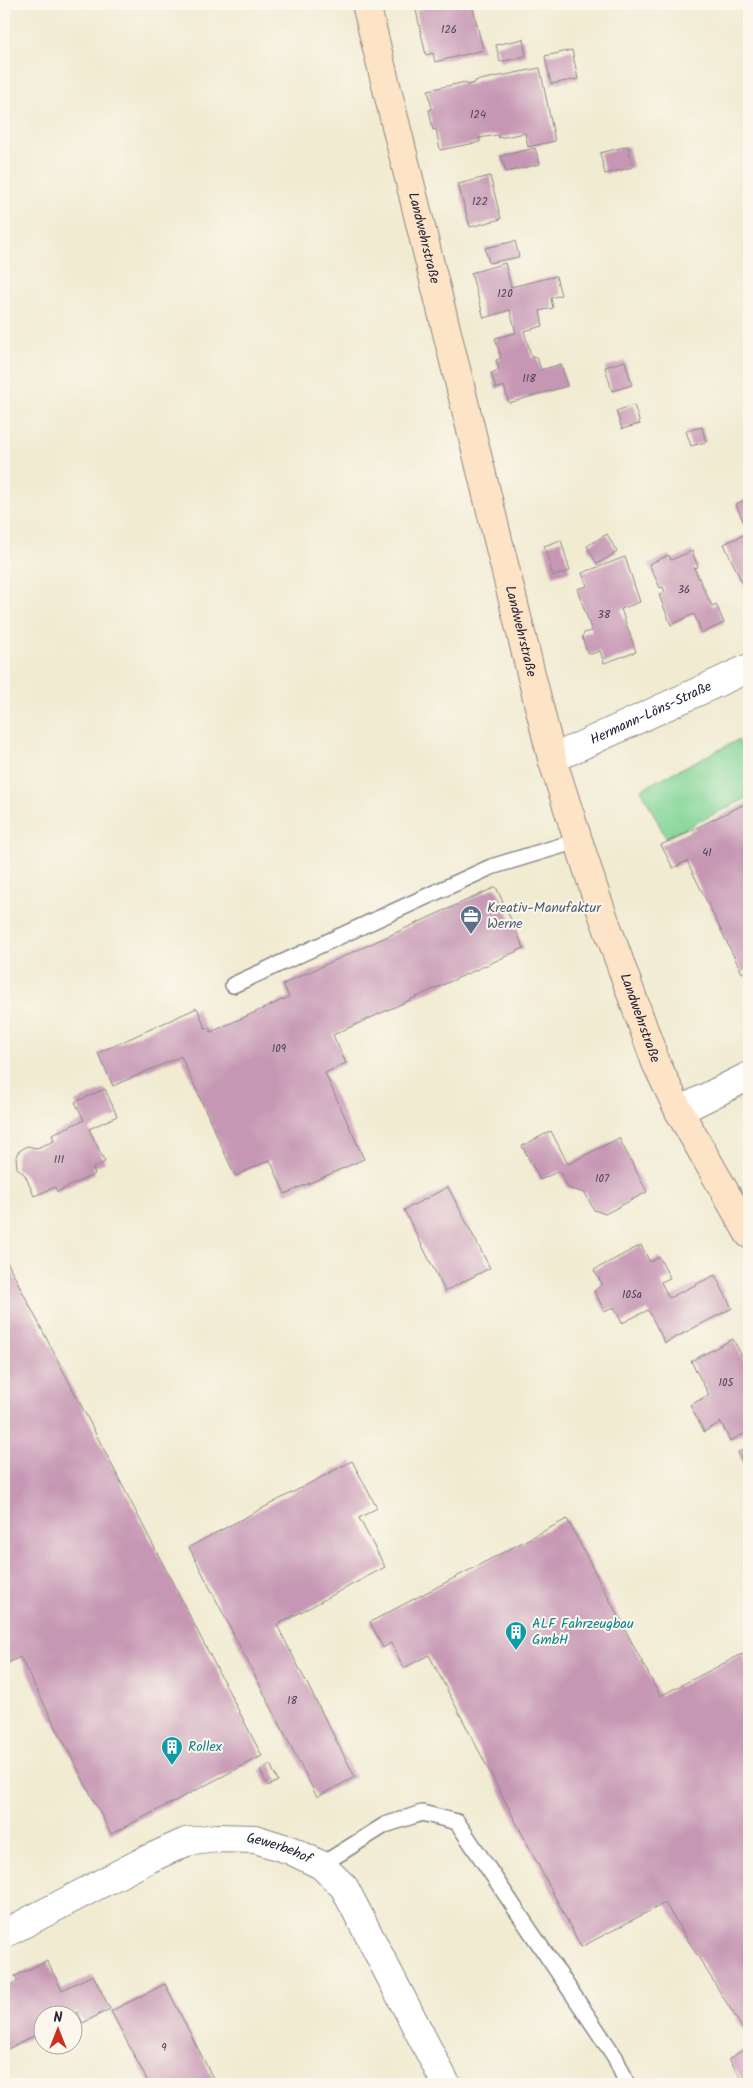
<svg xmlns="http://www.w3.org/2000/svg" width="753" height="2088" font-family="Kalam,sans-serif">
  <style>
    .green { fill: #81d495; stroke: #527b68 }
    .building { fill: #c697b4 }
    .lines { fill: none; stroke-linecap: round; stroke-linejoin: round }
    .lane-casing { stroke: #8a8686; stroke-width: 18 }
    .street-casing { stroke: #8a8686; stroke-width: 30 }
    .secondary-casing { stroke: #8a8686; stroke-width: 30 }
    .lane { stroke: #fff; stroke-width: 15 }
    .street { stroke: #fff; stroke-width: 28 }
    .secondary { stroke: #fee4c6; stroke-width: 28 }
    .labels { text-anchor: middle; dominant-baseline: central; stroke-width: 4; stroke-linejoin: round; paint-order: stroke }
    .number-label { font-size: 11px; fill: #4b3f59 }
    .street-label { font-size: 14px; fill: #22223b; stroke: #fbf7ec }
    .service-label { font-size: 14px; fill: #4e5e75; stroke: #fbf7ec; text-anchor: start }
    .culture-label { font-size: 14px; fill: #0d838f; stroke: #fbf7ec; text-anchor: start }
  </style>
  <rect width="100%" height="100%" fill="#fbf7ec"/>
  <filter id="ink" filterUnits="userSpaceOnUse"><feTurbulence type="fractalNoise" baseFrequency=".02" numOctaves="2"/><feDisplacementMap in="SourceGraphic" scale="10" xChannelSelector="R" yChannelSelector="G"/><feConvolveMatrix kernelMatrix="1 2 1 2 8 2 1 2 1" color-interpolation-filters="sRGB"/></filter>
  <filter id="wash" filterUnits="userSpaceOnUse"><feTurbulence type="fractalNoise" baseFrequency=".0096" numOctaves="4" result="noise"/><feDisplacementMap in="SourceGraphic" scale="20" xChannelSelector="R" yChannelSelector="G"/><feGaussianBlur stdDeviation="1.12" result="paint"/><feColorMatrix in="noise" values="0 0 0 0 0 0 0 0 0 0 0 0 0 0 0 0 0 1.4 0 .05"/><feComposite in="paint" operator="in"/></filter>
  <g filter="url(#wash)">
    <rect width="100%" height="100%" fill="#f1ebd2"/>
    <path class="green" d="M738,740L749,762V797L666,838L641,789Z"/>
    <g id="blocks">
      <path class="building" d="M423,4H472L483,50L435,62L433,53L426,55L416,10L424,8Z
        M523,39L526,56L500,62L496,45Z
        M572,50L578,79L551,84L545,56Z
        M540,68L555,141L528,147L525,133L499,138L498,135L479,138L480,142L440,150L436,129L433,130L429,110L432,109L428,90L466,82L467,85L475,83V81Z
        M628,146L633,167L605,174L600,153Z
        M535,148L540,164L506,172L501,156Z
        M490,176L501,219L470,227L458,184Z
        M515,241L519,257L489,263L485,248Z
        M505,263L511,287L556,276L561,295L551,298L553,308L540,311L543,326L524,331L532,358L537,357L541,370L561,364L567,386L509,403L504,386L496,389L491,373L499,370L496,360L501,358L495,338L516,333L510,310L484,318L471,273Z
        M625,361L632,385L612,391L605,367Z
        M634,405L640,424L622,429L616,411Z
        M702,427L706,442L691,446L686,431Z
        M749,498V589L746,591L724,544L748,533L736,504Z
        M607,534L617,552L597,564L587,546Z
        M561,540L570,571L553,576L544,546Z
        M692,551L698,567L694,568L712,606L716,604L724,623L702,633L694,614L671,625L659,595L665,592L663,587L660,588L649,564L669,555L671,560Z
        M625,557L640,602L621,609L636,652L604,663L600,651L591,654L587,652L582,637L584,633L592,631L577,589L587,586L582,573Z
        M749,802V969L742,973L687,861L673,868L661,845Z
        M496,887L524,948L333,1035L346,1063L325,1073L364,1159L285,1194L270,1160L235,1176L181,1056L113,1086L98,1053L197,1008L206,1029L209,1027L211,1032L289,997L283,984Z
        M105,1089L117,1116L89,1129L105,1162L93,1168L95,1174L57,1192L55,1187L34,1196L25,1175L17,1168L16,1157L18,1152L27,1146L37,1148L54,1141L52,1134L84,1120L75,1102Z
        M551,1131L568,1164L619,1138L647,1192L605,1214L594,1210L585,1193L568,1188L559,1171L540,1180L522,1146Z
        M448,1187L490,1268L445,1291L404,1210Z
        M641,1245L650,1262L659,1257L670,1278L661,1282L669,1298L715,1275L732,1308L665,1343L648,1310L622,1323L614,1307L605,1312L594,1291L602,1284L594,1270Z
        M4,1256L262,1756L111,1834L20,1657L8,1663L4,1656V1634L7,1632L4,1626Z
        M733,1339L749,1370V1431L730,1441L721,1422L704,1432L690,1405L709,1395L691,1361Z
        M749,1447V1476L738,1452Z
        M352,1461L377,1508L359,1518L385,1567L277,1625L355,1777L317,1797L189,1547Z
        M567,1519L660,1696L742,1654L749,1667V2039L665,1903L581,1947L429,1655L404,1668L391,1643L383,1648L370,1622Z
        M270,1764L278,1781L268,1786L260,1770Z
        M47,1961L62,1990L93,1975L110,2009L83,2023L77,2012L70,2016H42V2032L8,2049L4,2042V1988L18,1981L15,1976Z
        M165,1984L216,2084H149L111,2011Z
        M749,2046V2084H745L729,2059Z"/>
    </g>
  </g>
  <g filter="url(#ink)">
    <use href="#blocks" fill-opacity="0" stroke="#8a8686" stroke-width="1"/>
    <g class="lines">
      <g class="lane-casing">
        <path id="lane" d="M233,985L491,867L577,841
          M321,1865L385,1825L422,1813L457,1822L615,2057L627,2084"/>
      </g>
      <g class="street-casing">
        <g id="street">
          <path id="s1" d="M552,759L749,668"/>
          <path d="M679,1111L749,1076"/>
          <path id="s2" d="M4,1934L146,1860L186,1842L216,1838L255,1839L290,1850L321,1865L344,1887L446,2084"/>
        </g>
      </g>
      <g class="secondary-casing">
        <g id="secondary">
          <path id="s3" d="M366,4L552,759L597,899L656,1063L679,1111L749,1234"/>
        </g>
      </g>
      <use href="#lane" class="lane"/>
      <use href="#street" class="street"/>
      <use href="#secondary" class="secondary"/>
    </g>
  </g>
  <defs>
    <g id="office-pin" transform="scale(1.125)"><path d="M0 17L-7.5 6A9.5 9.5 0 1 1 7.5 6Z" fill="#5c6f8a" stroke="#fbf7ec"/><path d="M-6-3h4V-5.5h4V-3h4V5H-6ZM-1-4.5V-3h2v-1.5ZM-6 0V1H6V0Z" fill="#fff"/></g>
    <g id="building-pin" transform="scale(1.125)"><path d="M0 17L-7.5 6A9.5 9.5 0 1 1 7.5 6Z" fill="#0f9aa8" stroke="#fbf7ec"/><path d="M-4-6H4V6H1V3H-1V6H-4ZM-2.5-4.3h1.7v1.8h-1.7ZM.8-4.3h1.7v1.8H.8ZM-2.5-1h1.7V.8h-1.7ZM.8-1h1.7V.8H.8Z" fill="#fff"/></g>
  </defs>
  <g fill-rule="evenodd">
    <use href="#office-pin" x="471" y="916"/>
    <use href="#building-pin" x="516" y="1632"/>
    <use href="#building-pin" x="172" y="1747"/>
  </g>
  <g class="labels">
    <g class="number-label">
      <text x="449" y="30">126</text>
      <text x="478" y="115">124</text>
      <text x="480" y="202">122</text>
      <text x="505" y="294">120</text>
      <text x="529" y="379">118</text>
      <text x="684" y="590">36</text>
      <text x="604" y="615">38</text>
      <text x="707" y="853">41</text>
      <text x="279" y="1049">109</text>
      <text x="59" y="1160">111</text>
      <text x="602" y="1179">107</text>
      <text x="632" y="1295">105a</text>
      <text x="726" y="1383">105</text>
      <text x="292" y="1701">18</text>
      <text x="164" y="2048">9</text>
    </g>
    <g class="street-label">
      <text stroke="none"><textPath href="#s3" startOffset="241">Landwehrstraße</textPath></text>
      <text stroke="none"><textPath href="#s3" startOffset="646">Landwehrstraße</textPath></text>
      <text stroke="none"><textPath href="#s1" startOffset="109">Hermann-Löns-Straße</textPath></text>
      <text stroke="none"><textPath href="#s3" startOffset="1051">Landwehrstraße</textPath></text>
      <text stroke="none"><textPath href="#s2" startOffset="299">Gewerbehof</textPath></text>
    </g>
    <g class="service-label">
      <text x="487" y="908">Kreativ-Manufaktur<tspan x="487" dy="16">Werne</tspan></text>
    </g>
    <g class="culture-label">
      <text x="532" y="1624">ALF Fahrzeugbau<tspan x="532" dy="16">GmbH</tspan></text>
      <text x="188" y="1747">Rollex</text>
    </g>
  </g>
  <rect width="753" height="2088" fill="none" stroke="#fbf7ec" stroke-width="20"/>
  <g transform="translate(58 2030)"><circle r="24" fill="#fbf7ec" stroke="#a4a2a5"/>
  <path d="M0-4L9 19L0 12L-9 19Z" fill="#c8321e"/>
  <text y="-8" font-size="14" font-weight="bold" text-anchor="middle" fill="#22223b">N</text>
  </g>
</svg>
